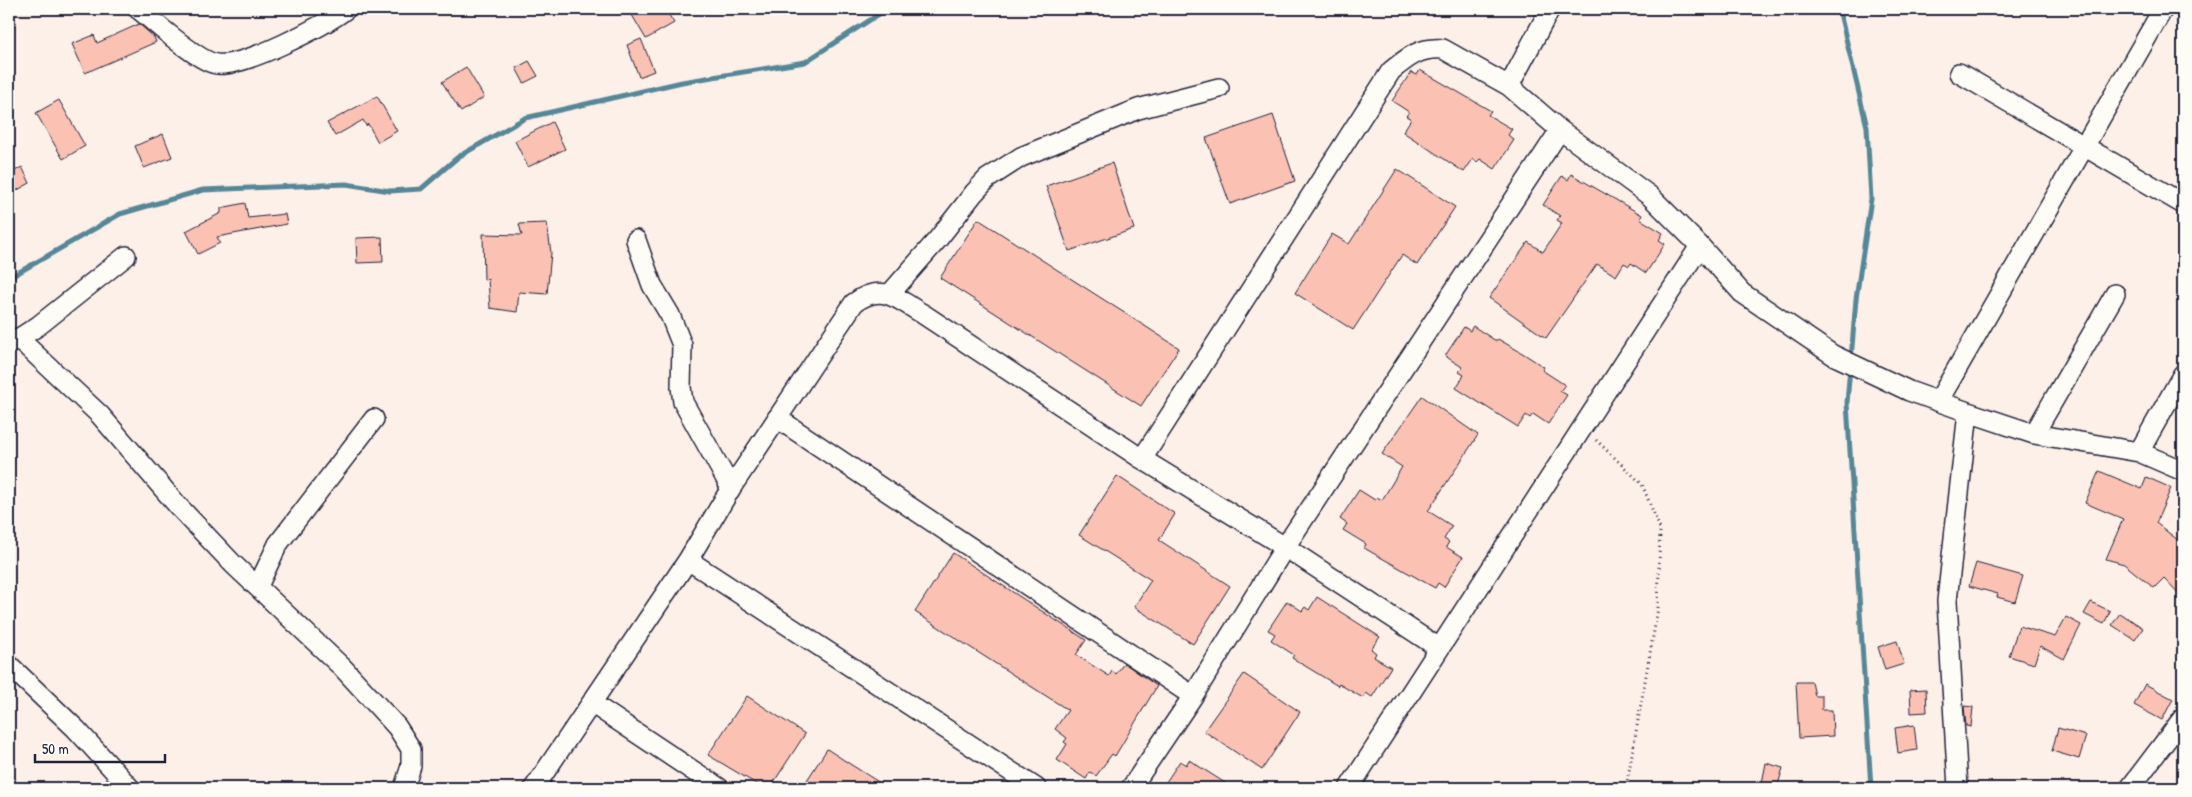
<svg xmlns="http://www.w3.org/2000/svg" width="2192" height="797" font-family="'Patrick Hand',sans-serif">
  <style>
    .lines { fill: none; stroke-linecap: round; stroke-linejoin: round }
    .stream { stroke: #578797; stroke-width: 5 }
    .building { fill: #fbc1b3; stroke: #22223b }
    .minor-casing { stroke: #22223b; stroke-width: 22 }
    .path { stroke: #22223b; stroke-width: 3; stroke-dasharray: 1 4; stroke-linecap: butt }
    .minor { stroke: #fdfcf7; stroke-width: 19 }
  </style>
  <rect width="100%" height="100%" fill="#fdf0e9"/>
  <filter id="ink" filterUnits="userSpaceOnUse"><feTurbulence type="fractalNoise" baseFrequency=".02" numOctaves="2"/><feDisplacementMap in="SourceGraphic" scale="10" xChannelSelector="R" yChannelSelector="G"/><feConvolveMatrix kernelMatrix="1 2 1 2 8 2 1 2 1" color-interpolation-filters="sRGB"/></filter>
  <g filter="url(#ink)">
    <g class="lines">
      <path class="stream" d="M1839,9L1867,127L1871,199L1856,299L1851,359
        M9,278L120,214L203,190L346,184L390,191L421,189L458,157L525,118L682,82L805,62L887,9
        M1850,367L1847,403L1871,788"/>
    </g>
    <path class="building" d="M643,9H665L674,23L646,39L632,15Z
      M139,24L154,37L156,42L85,73L72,44L94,35L97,43Z
      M641,39L654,71L639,77L627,45Z
      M529,61L538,76L524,83L516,68Z
      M466,67L484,97L461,112L442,82Z
      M1420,70L1491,111L1488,115L1512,129L1508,135L1514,140L1495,169L1480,159L1477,162L1473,159L1464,172L1403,132L1411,119L1406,116L1409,112L1392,101L1411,72L1417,75Z
      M377,96L397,131L378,142L368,124L366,126L363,120L335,136L327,123Z
      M59,100L85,146L63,159L36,113Z
      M1273,115L1295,181L1230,204L1206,138Z
      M552,122L565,149L528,167L515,141Z
      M163,134L172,157L144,168L135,146Z
      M1112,163L1134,229L1069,251L1046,186Z
      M22,167L30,183L14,192L9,182V174Z
      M1397,169L1455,207L1417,265L1402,255L1353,330L1295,293L1332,234L1349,244Z
      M1571,174L1642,215L1640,219L1663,233L1659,240L1665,244L1646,273L1631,263L1629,266L1624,263L1616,276L1597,264L1546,338L1489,298L1528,242L1543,252L1562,223L1557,220L1560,216L1543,205L1562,176L1568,180Z
      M245,203L248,218L285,214L287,224L217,237L220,243L198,254L186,231L221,213V208Z
      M978,219L1179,348L1141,406L940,278Z
      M547,223L551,253L547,294L519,292L517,312L490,308L488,279L484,280L483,234L522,235L519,224Z
      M382,237L383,262L357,263L356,238Z
      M1473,326L1496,341L1498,339L1524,354L1544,367L1542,370L1565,385L1560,391L1567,395L1548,424L1533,414L1530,418L1526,415L1518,427L1456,388L1464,375L1459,372L1462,367L1445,356L1464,327L1470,331Z
      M1422,396L1478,435L1428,511L1452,526L1444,539L1449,542L1446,547L1463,557L1444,587L1438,583L1435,588L1364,548L1366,544L1343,530L1347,524L1340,519L1359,490L1375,500L1377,497L1382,500L1402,467L1382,454Z
      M2099,471L2142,489L2146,477L2171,488L2156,523L2183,544V598L2164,578L2154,588L2124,564L2106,559L2123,519L2085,503Z
      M1117,476L1175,514L1159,540L1230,586L1193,644L1134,607L1151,580L1079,535Z
      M953,553L1086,640L1076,655L1109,676L1112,671L1116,674L1124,663L1157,686L1115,756L1112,754L1096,776L1090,772L1086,779L1057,760L1067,744L1064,742L1067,738L1055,729L1068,710L915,612Z
      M1976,563L2023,576L2015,602L1997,597L1998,594L1969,586Z
      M1317,597L1380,637L1371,649L1376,653L1374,657L1391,667L1372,697L1366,693L1363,698L1339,684L1338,686L1292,658L1294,655L1271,640L1275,634L1268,630L1287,601L1302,611L1305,607L1309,610Z
      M2091,602L2110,611L2104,624L2084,614Z
      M2120,613L2143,628L2135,640L2112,625Z
      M2066,617L2081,625L2064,659L2040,646L2034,664L2009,656L2019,626L2055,637Z
      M1897,641L1904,664L1885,670L1878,647Z
      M1244,674L1300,712L1262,770L1204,731Z
      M1796,682H1812L1815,696H1822V710H1832L1833,736L1799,738Z
      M2145,684L2173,699L2162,720L2134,705Z
      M1926,689L1927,712L1911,713L1910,690Z
      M747,696L805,734L770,788H763L708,755Z
      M1964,706L1973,707L1971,727L1966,726Z
      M1914,725L1917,750L1898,753L1895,728Z
      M2058,728L2086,736L2079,759L2052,751Z
      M827,749L850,764L888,788H802Z
      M1189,760L1233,788H1162L1180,761L1186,765Z
      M1766,763L1783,768L1777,788H1761Z"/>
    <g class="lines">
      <g class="minor-casing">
        <path id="minor" d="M138,9C155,22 197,61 216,64C243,68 324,26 346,9
          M1959,73L2183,204
          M1509,86L1550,9
          M636,240L652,285L670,315L682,345L681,387L683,402L731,488
          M889,295L938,239L974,193L987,179L1021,157L1138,109L1219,88
          M18,338L100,415L179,507L233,564L343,668L397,727L411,749V766L404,788
          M10,344L38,326L126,256
          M1939,400L2163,9
          M777,418L1193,696
          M2034,434L2115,294
          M2139,452L2183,374
          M1142,459L1391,71C1408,57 1420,47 1443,49L1509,86L1560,130L1650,196L1700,246L1742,293L1833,355L1909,391L1968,412L2034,434L2139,452L2183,471
          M688,560L1036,788
          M258,586L278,544L374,419
          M9,665L76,729L130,788
          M593,704L719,788
          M534,788L688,560L731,488L854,303C882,282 897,299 923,314L1142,459L1285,547L1439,648
          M1131,788L1193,696L1285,547L1560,130
          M1349,788L1700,246
          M1958,788L1947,601L1968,412
          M2130,788L2183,718"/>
      </g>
      <path class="path" d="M1596,440L1642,484L1660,529L1658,608L1626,788"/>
      <use href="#minor" class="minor"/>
    </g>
  </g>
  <rect width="2192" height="797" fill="none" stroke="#fdfcf7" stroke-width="30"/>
  <rect x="15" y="15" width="2162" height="767" fill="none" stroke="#22223b" stroke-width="2" filter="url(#ink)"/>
  <path d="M35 754v8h130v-8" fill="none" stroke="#22223b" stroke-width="2.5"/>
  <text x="42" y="754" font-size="15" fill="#22223b" stroke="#fdfcf7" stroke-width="4" paint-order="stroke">50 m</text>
</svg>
